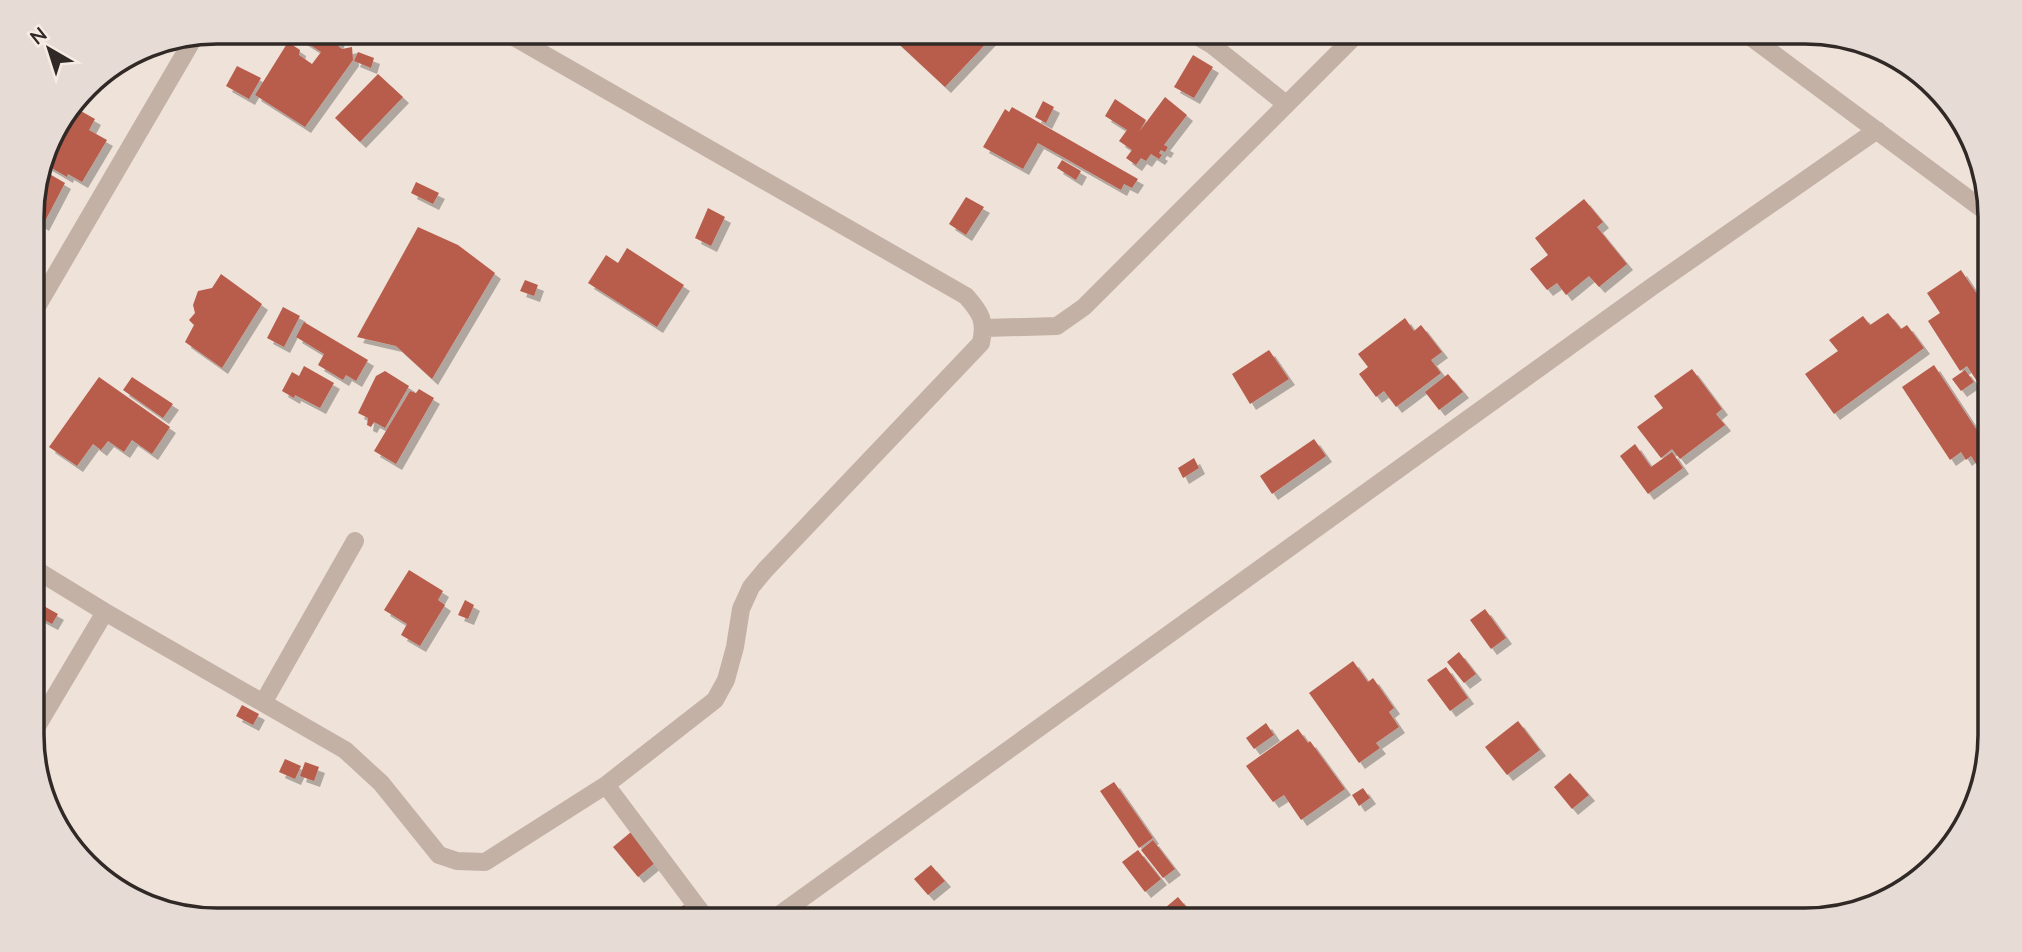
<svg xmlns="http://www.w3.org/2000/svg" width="2022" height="952" font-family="Lato,sans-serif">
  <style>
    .building { fill: #b85d4c; filter: url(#shadow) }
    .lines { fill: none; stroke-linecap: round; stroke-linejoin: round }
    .minor { stroke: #c4b1a6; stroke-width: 18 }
    .rim { fill: none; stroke: #312926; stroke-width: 3.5 }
  </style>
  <defs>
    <filter id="shadow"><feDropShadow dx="6" dy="6" stdDeviation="0" flood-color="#0004"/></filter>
  </defs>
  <rect width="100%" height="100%" fill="#eee2d9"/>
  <path class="building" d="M306,32H328L339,38L337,45L342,49L352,47L353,60L305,127L255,95L288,42L300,50L299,55L312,64L321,52L301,39Z
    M886,32H997L945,87Z
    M358,52L374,58L371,68L354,61Z
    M1193,55L1213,67L1194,98L1174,87Z
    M237,66L261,78L249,99L226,86Z
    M378,74L403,97L360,142L335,118Z
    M1165,97L1187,115L1164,145L1168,147L1165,152L1161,150L1159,153L1162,155L1159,159L1151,154L1146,161L1141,158L1136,165L1126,158L1132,150L1119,141L1127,130L1105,116L1115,99L1146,120L1139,132Z
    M1043,101L1054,107L1046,123L1035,117Z
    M72,106L95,119L89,130L107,140L82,182L68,174L67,177L43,163L51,134Z
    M1012,107L1138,179L1132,188L1124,184L1121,190L1038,143L1023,169L983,147L1005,109L1009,112Z
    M1062,160L1081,171L1076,180L1057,168Z
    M41,169L65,183L43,225L32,218V204Z
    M416,182L439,193L433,204L411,193Z
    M966,197L984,207L966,235L949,224Z
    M1584,199L1603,222L1597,227L1627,264L1599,287L1589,276L1566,295L1557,283L1547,290L1530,269L1548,255L1535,238Z
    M708,208L725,217L711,246L695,238Z
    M418,227L458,245L495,273L432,379L396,346L357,337Z
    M627,248L684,285L657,327L588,283L606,255L618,263Z
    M1961,270L1983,303L1989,299V383L1982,389L1967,366L1960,371L1928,321L1940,313L1927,293Z
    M221,274L262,304L222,368L185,342L194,325L189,320L195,313L193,305L198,291L212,288Z
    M525,280L538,285L534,296L520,291Z
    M283,307L300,316L284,347L267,338Z
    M1888,313L1901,329L1907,325L1924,348L1834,414L1805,374L1838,351L1829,340L1863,316L1870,325Z
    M1405,318L1414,331L1421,325L1442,352L1431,360L1441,373L1396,407L1384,391L1376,397L1359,374L1368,367L1358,354Z
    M304,322L368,360L356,381L346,375L343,380L318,365L324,354L296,337Z
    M1269,350L1289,379L1250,404L1232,374Z
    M1934,365L1990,450V468L1982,473L1971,456L1966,460L1961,452L1950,460L1902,387Z
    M304,366L334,383L320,408L295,395L294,398L282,391L292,372L299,376Z
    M1692,369L1722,409L1716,414L1725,425L1680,459L1672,449L1661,458L1637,427L1663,408L1654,396Z
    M1965,370L1974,382L1961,391L1952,379Z
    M385,371L409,386L385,428L374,422L371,427L367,425L368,418L358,413L376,376Z
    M1448,374L1463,392L1439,410L1425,392Z
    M99,377L170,427L152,454L132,440L124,452L108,441L101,450L93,444L77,466L49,447Z
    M132,377L173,404L163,418L123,390Z
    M419,389L434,398L396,464L374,451L410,391L416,393Z
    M1314,439L1326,456L1272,494L1260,476Z
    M1635,444L1651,467L1672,452L1683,468L1648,494L1620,456Z
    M1194,458L1199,468L1183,478L1178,468Z
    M1990,470V497L1977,479Z
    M409,570L443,591L438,600L445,605L420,646L401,635L407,624L384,610Z
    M33,600L58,614L52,624L33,614Z
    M465,600L474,605L468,619L458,615Z
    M1485,609L1506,638L1491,649L1470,620Z
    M1459,652L1476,674L1464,683L1447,662Z
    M1353,661L1368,682L1373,678L1394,708L1389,712L1399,727L1376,743L1380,748L1359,763L1309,693Z
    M1446,667L1468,698L1450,711L1427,680Z
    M242,705L259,714L253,725L236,716Z
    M1518,721L1540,750L1507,775L1485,747Z
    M1266,723L1274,735L1254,749L1246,738Z
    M1298,729L1308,743L1310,741L1345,789L1301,820L1284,795L1273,802L1246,766Z
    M285,759L301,766L295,779L279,772Z
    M305,762L319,767L314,781L300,776Z
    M1570,773L1589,795L1572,809L1554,787Z
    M1114,782L1153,838L1139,848L1100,791Z
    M1363,788L1370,798L1359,806L1352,795Z
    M631,832L656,862L638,877L613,847Z
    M1153,840L1175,869L1163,878L1141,850Z
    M1138,850L1161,879L1145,892L1122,862Z
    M931,865L945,881L928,895L914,879Z
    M1178,897L1188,909L1175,920H1155L1153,918Z
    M684,905L695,920H680L674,912Z"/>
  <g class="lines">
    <path class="minor" d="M505,32L966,296C981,313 986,321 981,343L766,569L751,587L741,609L735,647L726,680L715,700L606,785
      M1190,32L1212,45L1286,104
      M1744,32L1989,214
      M32,315L195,36
      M985,328L1057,326L1084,307L1359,32
      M33,568L105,612L345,750L381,783L439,855L457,861L485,862L606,785L707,920
      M263,703L355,541
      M33,733L105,612
      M772,920L1653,286L1877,130"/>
  </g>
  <path d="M0 0H2022V952H0ZM217 44H1805A173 173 0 0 1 1978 217V735A173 173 0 0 1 1805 908H217A173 173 0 0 1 44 735V217A173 173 0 0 1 217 44Z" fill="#e6dcd5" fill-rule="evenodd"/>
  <path class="rim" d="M217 44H1805A173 173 0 0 1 1978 217V735A173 173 0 0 1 1805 908H217A173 173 0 0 1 44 735V217A173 173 0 0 1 217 44Z"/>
  <g transform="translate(49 49) rotate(321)" stroke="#f6ece4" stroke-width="5" paint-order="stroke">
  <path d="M0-5L12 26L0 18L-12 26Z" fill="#312926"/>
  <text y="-10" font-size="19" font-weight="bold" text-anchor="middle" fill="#312926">N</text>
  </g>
</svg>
